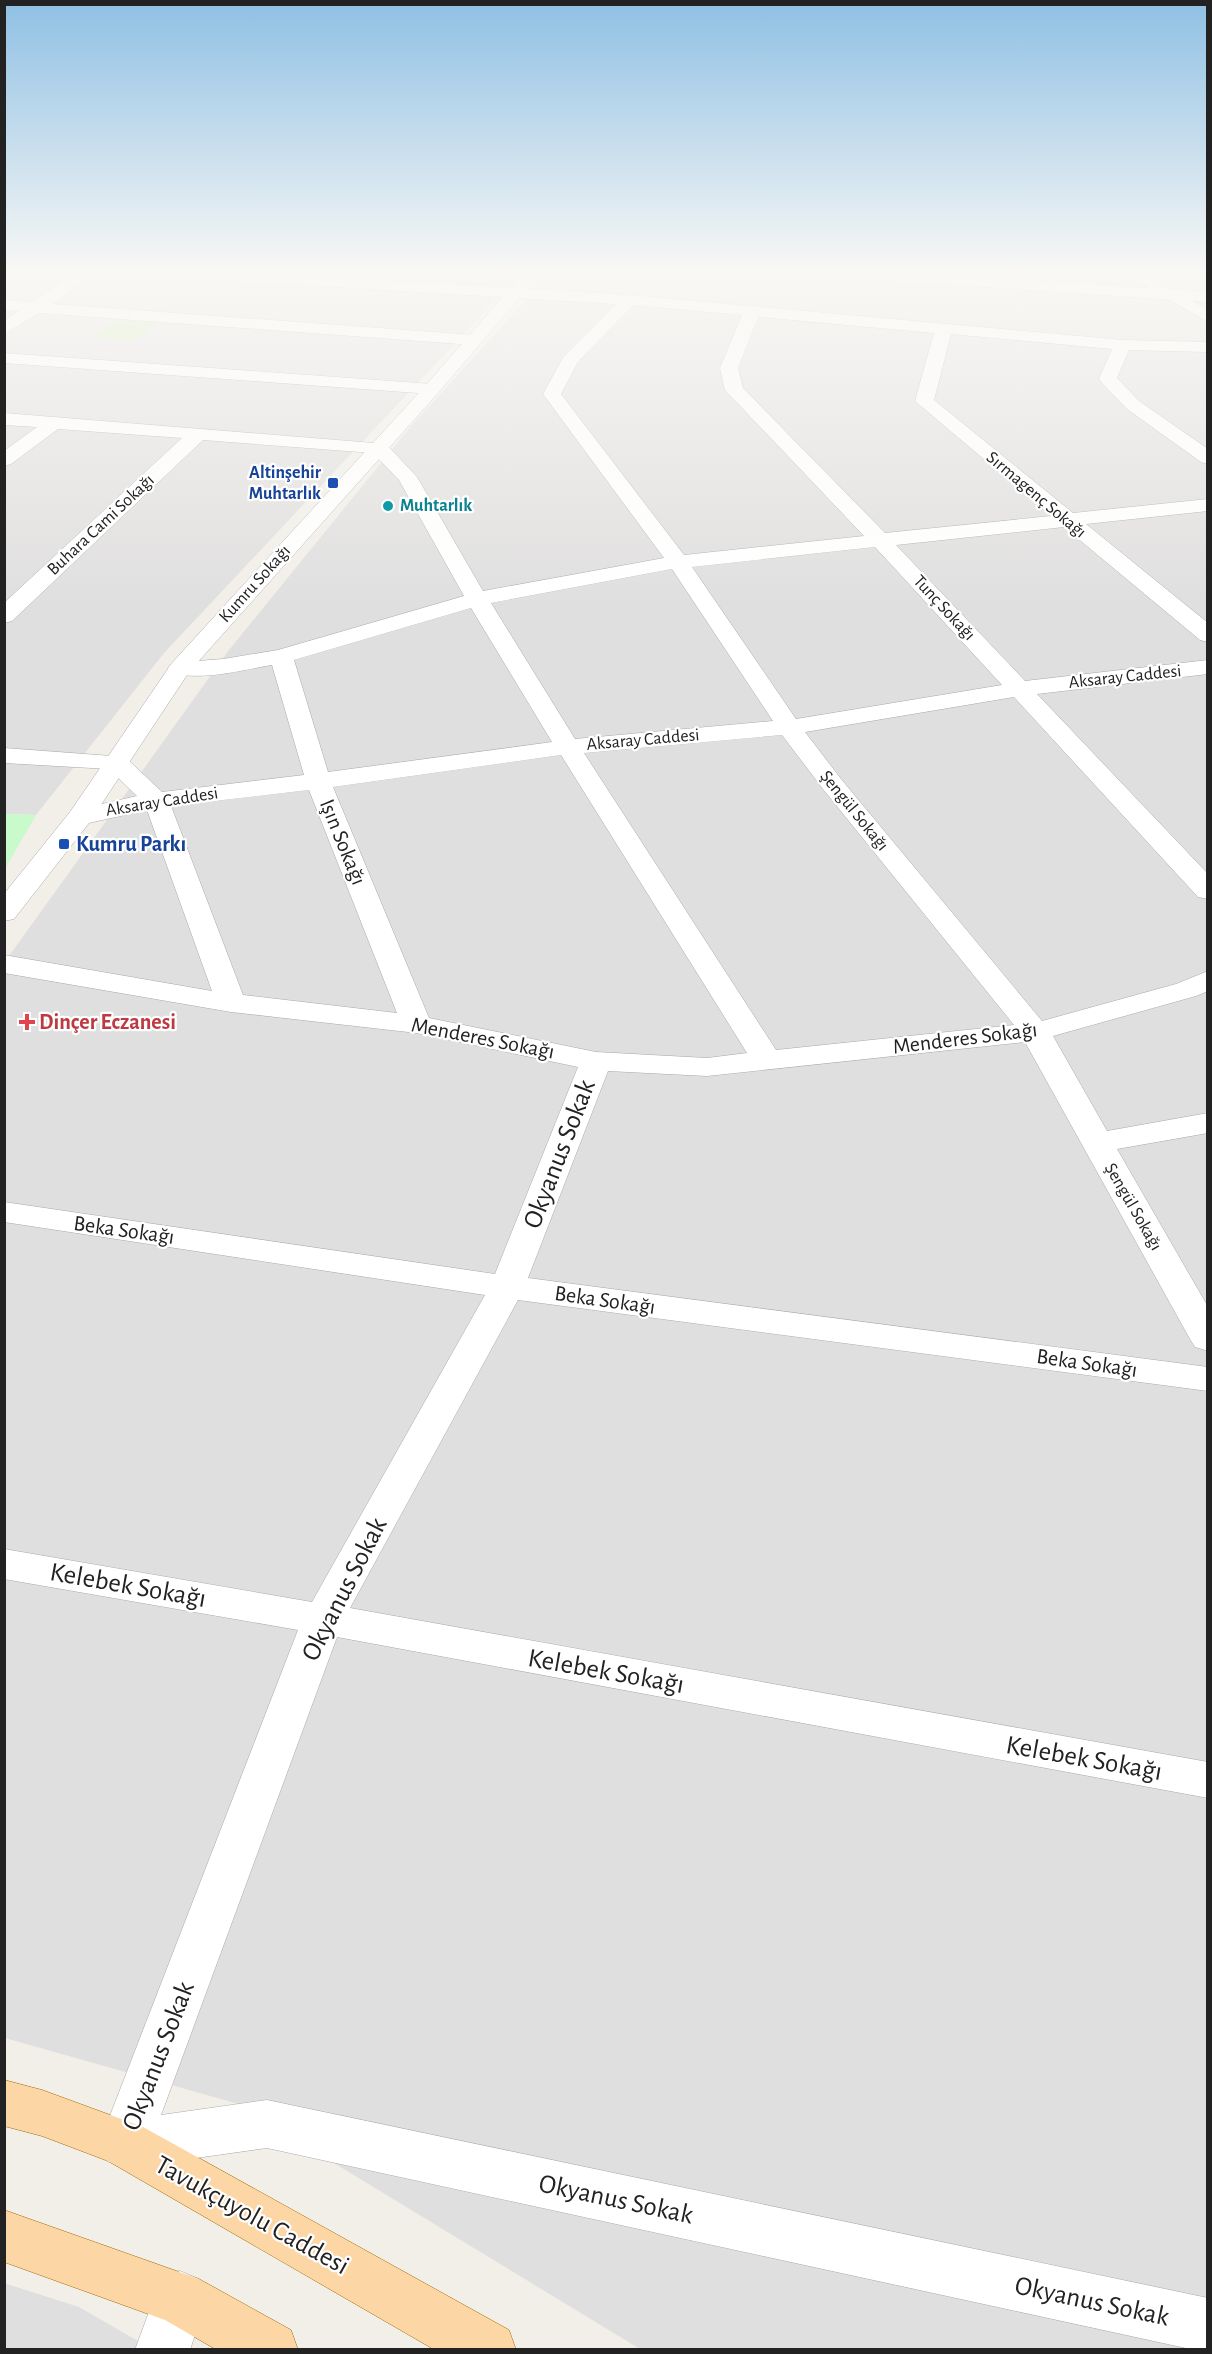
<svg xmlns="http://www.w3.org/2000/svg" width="1212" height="2354" font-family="'Alegreya Sans',sans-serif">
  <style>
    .residential { fill: #e0dfdf }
    .grass { fill: #cdebb0 }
    .park { fill: #c8facc }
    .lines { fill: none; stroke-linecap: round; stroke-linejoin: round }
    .minor-casing { stroke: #a9a9a9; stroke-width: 1 }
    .tertiary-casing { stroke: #a9a9a9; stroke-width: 1 }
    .primary-casing { stroke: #a06b00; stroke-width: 1 }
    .minor { fill: #fff; fill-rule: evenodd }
    .tertiary { fill: #fff; fill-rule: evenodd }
    .primary { fill: #fcd6a4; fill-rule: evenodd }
    .transit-dot { fill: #1a4fb4; stroke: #fff; stroke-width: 2 }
    .culture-dot { fill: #0f9aa8; stroke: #fff; stroke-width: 2 }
    .health-dot { fill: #e0444e; stroke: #fff; stroke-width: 2 }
    .labels { text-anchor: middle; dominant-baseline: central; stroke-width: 4.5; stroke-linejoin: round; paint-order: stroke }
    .far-transit-label { font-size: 18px; font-weight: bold; fill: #164399; stroke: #fff; text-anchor: end }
    .far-street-label { font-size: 18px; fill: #222; stroke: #fff }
    .far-culture-label { font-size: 18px; font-weight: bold; fill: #0d838f; stroke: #fff; text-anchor: start }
    .street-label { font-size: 22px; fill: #222; stroke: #fff }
    .transit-label { font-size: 22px; font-weight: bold; fill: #164399; stroke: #fff; text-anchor: start }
    .health-label { font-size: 22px; font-weight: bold; fill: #be3a42; stroke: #fff; text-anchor: start }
    .near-street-label { font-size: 27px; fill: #222; stroke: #fff }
  </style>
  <rect width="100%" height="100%" fill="#f2efe9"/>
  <path class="residential" d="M5,275H519L164,653L36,815L5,814Z
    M549,275H1207V2349H640L235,2103L5,2038L4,963L229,650L411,426Z
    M4,2283L79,2307L152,2349H5Z"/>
  <path class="grass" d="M122,316L162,319L134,341L93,338Z"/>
  <path class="park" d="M5,814L36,815L5,869L4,814Z"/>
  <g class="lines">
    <g class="minor-casing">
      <path id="minor" d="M73,275H92L53,304L474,335L480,336L483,340L480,344L474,345L39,313L4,334V321L19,311L4,310V300L33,302Z
        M211,275H305L629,295L1123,340L1208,342V352L1129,350L1117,378L1139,401L1208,449V464L1201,462L1127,409L1102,383L1099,379L1112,349L951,334L934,400L1073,513L1208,499V511L1086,524L1208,623V642L1200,640L1064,527L896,545L1025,681L1208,660V674L1037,694L1208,874V899L1198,897L1014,697L805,732L841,779L1042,1021L1176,984L1208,971V991L1196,996L1053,1036L1107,1131L1208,1113V1133L1117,1149L1208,1307V1351L1195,1347L1190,1339L1025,1042L707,1076L608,1071L528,1278L1208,1367V1391L518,1300L350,1608L1208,1762V1798L337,1637L161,2115L267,2100L1208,2298V2350H1195L267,2148L125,2168L107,2161L99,2144L298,1630L4,1579V1549L312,1602L485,1295L4,1222V1202L495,1274L578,1067L417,1033L231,1012L4,973V955L212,991L147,810L80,825L71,823L67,817L71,811L137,796L109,769L4,763V748L125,757L162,792L304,775L272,665C241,670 203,681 172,673L168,668L172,663L223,659L278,650L464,596L399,480L373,453L203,440L12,621L4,623V603L182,438L58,429L11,464L4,466V451L37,427L4,425V413L386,444L417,477L483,591L664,558L543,394L564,356L616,304L219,280ZM633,305L742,315L720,368L725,390L864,536L684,555L561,394L578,362ZM758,317L934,333L915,401L1051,516L885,533L743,388L738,368ZM875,547L1002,685L796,719L692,567ZM672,569L773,721L575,739L491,603ZM471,608L552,742L328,772L294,660ZM782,735L823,789L1014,1025L776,1050L584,753ZM561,755L747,1053L707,1058L596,1052L429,1018L333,787ZM309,790L397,1013L243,995L171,806Z
        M869,275H956L1208,292V302L877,280Z
        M4,353L432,384L438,385L441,389L438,393L432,394L4,363Z
        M180,2271L199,2279L207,2298L190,2350H135L161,2279Z"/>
    </g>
    <g class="tertiary-casing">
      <path id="tertiary" d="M522,275H539L438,393L189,672L89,823L14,919L4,921V894L70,812L172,663L426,385Z
        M1126,275H1146L1208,310V322Z"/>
    </g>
    <g class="primary-casing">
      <path id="primary" d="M4,2080L42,2090L143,2127L509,2330L516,2350H435L108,2161L42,2136L4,2126Z
        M4,2210L199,2279L291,2330L298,2350H217L165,2320L4,2262Z"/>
    </g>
    <use href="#minor" class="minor"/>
    <use href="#tertiary" class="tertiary"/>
    <use href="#primary" class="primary"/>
  </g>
  <linearGradient id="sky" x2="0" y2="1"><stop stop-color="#8fc0e4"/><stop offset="0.45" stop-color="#f9f8f5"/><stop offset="1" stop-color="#f9f8f5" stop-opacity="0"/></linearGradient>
  <rect width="1212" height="605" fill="url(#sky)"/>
  <g class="transit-dot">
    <rect x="327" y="477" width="12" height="12" rx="3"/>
    <rect x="58" y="838" width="12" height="12" rx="3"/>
  </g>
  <circle class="culture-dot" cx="388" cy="506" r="6"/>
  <path class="health-dot" d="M24 1013h6v6h6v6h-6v6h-6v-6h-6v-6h6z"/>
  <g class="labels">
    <g class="far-transit-label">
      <text x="321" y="473">Altinşehir<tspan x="321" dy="21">Muhtarlık</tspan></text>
    </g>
    <g class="far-street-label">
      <text transform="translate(1036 495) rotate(40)">Sırmagenç Sokağı</text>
      <text transform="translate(101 525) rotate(-43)">Buhara Cami Sokağı</text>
      <text transform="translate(255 584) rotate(-48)">Kumru Sokağı</text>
      <text transform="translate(944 608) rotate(47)">Tunç Sokağı</text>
      <text transform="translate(1125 677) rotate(-6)">Aksaray Caddesi</text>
      <text transform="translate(643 740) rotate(-5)">Aksaray Caddesi</text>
      <text transform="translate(162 802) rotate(-9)">Aksaray Caddesi</text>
      <text transform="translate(854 811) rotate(51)">Şengül Sokağı</text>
      <text transform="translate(1133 1207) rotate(60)">Şengül Sokağı</text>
    </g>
    <g class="far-culture-label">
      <text x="400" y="506">Muhtarlık</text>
    </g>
    <g class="street-label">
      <text transform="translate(343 842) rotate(68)">Işın Sokağı</text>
      <text transform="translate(483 1038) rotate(11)">Menderes Sokağı</text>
      <text transform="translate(965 1038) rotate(-7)">Menderes Sokağı</text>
      <text transform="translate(124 1230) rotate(8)">Beka Sokağı</text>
      <text transform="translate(605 1300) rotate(8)">Beka Sokağı</text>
      <text transform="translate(1087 1363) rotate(8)">Beka Sokağı</text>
    </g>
    <g class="transit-label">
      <text x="76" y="844">Kumru Parkı</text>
    </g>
    <g class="health-label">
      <text x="39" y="1022">Dinçer Eczanesi</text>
    </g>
    <g class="near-street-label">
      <text transform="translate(559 1154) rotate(-69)">Okyanus Sokak</text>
      <text transform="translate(128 1585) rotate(10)">Kelebek Sokağı</text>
      <text transform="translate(344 1589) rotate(-63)">Okyanus Sokak</text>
      <text transform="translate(606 1671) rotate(10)">Kelebek Sokağı</text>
      <text transform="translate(1084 1758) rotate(10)">Kelebek Sokağı</text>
      <text transform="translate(158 2056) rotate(-69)">Okyanus Sokak</text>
      <text transform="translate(616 2199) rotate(12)">Okyanus Sokak</text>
      <text transform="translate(252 2215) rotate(29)">Tavukçuyolu Caddesi</text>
      <text transform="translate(1092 2301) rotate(12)">Okyanus Sokak</text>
    </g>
  </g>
  <rect width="1212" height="2354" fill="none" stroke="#222222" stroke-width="12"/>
</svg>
